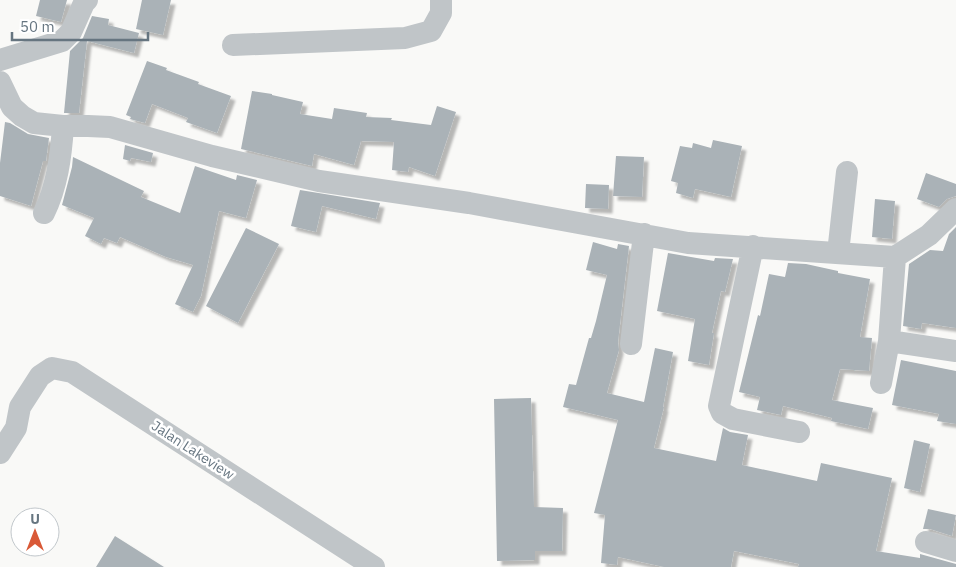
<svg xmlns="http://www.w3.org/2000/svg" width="956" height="567" font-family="'IBM Plex Sans',sans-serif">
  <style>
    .building { fill: #aab2b7; filter: url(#shadow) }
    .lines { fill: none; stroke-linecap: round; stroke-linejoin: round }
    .minor { stroke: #c0c5c8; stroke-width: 22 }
    .labels { text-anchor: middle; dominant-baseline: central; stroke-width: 5; stroke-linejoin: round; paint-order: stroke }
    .street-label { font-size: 14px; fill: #667580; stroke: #fff }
  </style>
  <defs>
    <filter id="shadow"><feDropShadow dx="4.5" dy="4.5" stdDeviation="1" flood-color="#0004"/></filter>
  </defs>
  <rect width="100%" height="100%" fill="#f9f9f7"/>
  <path class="building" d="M40,0H67L61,22L36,16Z
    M142,0H171L163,35L136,29Z
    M92,16L109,19L108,25L139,33L134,53L87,41L79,113H64L70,51L83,38Z
    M147,61L167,68L166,70L199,82L198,84L231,96L217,133L186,122L188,118L152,104L145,123L130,119L131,117L126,115Z
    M252,91L272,94V95L303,102L300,114L332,119L334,108L367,113L366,117L392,118L391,120L431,125L437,106L456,112L435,176L409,167L408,172L392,170L394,142L361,141L354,165L314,154L312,166L241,149Z
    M5,122L10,123L28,134L49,138L46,161H43L31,206L0,196V163Z
    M713,140L742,146L731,197L695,189L693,198L676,193L678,183L671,181L680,146L692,148L693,143L711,148Z
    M125,145L153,153L151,162L131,158L130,161L123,159Z
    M616,156L644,157L642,197L613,196Z
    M73,157L144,191L141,197L180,213L195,166L236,180L237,175L257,180L246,218L219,211L201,296L193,312L175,304L193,265L166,257L120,237L117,243L104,238L101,244L85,236L94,218L62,205L72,167Z
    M926,173L956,184V196L947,199L939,207L917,199Z
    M586,184L609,185L608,209L585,208Z
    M300,190L380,203L376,219L322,206L316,232L291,226Z
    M875,199L895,201L892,239L872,237Z
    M956,227V328L922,323L921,329L903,326L909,264L930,250L943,251L949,234Z
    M246,228L279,244L238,323L206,306Z
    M593,242L617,249L618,244L629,246L618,342L619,350L607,393L644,402L655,348L673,352L663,407H664L654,448L716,461L723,428L730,432L748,435L742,465L817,481L821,463L892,478L876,551L920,558V554L956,564V567H798L799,564L734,551L731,567H664L618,557L617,565L601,563L605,515L594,513L618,420L563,407L569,384L576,385L589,338H591L596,321L607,275L586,270Z
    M668,253L714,261L715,258L733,259L725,292L721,291L712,333H714L709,365L688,361L695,319L657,311Z
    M788,263L806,264L838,271V273L870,279L860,337L872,338L869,371L840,369L832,400L873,408L868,429L831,421L832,418L783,406L781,415L757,410L760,397L739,392L758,315L760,316L769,274L785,277Z
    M901,360L956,371V424L937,421L939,414L892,405Z
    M531,398L534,507L563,508L562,551H535V560L497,561L494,399Z
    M914,440L930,444L920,492L904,488Z
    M928,509L956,515L952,536L930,529H923Z
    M115,536L164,567H96Z"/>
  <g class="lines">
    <path class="minor" d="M233,45L405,38L431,31L441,13V0
      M0,60L62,41L71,32L84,3L87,0
      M0,82L12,107L22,116L34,123L63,126H88L110,127L212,156L319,181L469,203L688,243L895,257L929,235L956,209
      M44,213C57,186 61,157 63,126
      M753,246L719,406L722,413L733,419L799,432
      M838,253L847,172
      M895,257L889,341L956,351
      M631,344L644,234
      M881,383L889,341
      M0,453L16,428L20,407L40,376L52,368L72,372L374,567
      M926,542L956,551"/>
  </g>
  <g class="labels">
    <g class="street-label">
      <text transform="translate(193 450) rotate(33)">Jalan Lakeview</text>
    </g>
  </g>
  <g transform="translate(35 532)"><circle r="24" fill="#ffffff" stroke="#c2c8cc"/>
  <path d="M0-4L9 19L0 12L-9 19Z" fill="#d95937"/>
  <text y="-8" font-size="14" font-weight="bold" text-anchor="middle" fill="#667580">U</text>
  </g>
  <path d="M12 32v8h136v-8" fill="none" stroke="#667580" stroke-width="2.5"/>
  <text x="20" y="32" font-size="15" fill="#667580" stroke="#ffffff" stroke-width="4" paint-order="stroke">50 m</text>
</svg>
